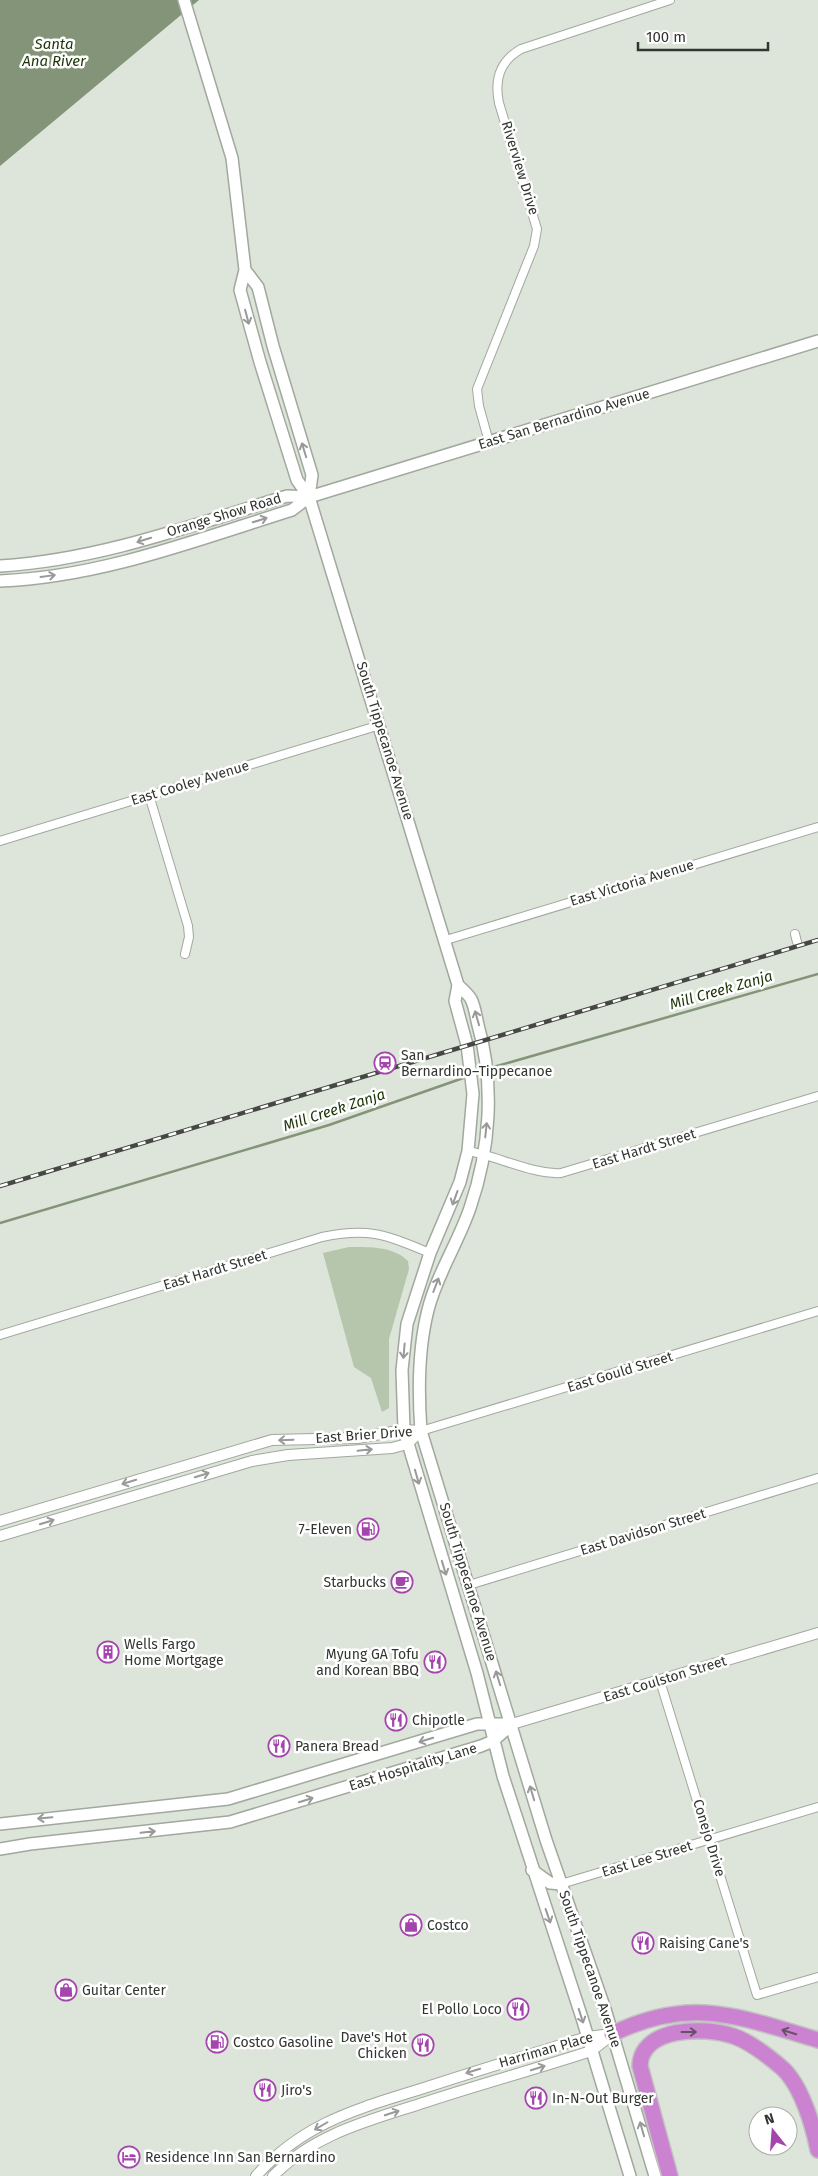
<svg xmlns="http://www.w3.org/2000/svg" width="818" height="2176" font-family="'Fira Sans',sans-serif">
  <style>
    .green { fill: #b5c6ac }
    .water { fill: #839478 }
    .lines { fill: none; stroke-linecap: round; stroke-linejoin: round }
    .stream { stroke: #839478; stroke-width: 2.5 }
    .minor-casing { stroke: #a1a89d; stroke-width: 10 }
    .tertiary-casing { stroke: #a1a89d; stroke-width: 12 }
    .secondary-casing { stroke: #a1a89d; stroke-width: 14 }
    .motorway-casing { stroke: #c2c2c1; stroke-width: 18 }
    .minor { stroke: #fff; stroke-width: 8 }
    .tertiary { stroke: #fff; stroke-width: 10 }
    .secondary { stroke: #fff; stroke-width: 11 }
    .motorway { stroke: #cb83d1; stroke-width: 15 }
    .rail-casing { stroke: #454843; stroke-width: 4.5 }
    .rail { stroke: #fff; stroke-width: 2.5; stroke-dasharray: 8; stroke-linecap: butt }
    .oneway { stroke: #989a98 }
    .oneway2 { stroke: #685068 }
    .labels { text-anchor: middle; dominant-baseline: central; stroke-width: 5; stroke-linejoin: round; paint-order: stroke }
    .street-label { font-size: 14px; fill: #323530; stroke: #fff }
    .poi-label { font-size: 14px; fill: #323530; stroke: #fff; text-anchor: start }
    .water-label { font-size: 15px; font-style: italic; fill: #1d3508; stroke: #fff }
  </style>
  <rect width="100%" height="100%" fill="#dde4d9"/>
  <path class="green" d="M349,1247C369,1247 393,1246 408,1261L409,1269L389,1339V1408L382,1412L371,1378L354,1367L323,1253Z"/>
  <path class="water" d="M0,0H199L0,166Z"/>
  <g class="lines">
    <path class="stream" d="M490,1068L818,974
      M0,1223L329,1125L469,1076"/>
    <g class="minor-casing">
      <path id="minor" d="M489,442L479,406L477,389L534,246L537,229L499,103C494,79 500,61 521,49L670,0
        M149,795L188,926L189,937L185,954
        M0,841L380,725
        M795,934L797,942
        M446,940L818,827
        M468,1151C497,1156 534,1175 561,1173L818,1096
        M0,1335L322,1237C370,1227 386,1235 430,1253
        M421,1431L818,1311
        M469,1585L818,1478
        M660,1681L757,1995L818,1977
        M561,1884L818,1807"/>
    </g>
    <g class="tertiary-casing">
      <path id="tertiary" d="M0,1521L272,1440L357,1438L404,1430L421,1431
        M0,1536L252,1461L288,1455L392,1448L407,1444L421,1431
        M512,1724L818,1633
        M256,2176C306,2120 362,2108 430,2086C482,2069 535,2053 587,2037L612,2034
        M273,2176C315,2133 371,2120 426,2102C481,2084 536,2069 591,2051L612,2035"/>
    </g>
    <g class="secondary-casing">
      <path id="secondary" d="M184,0L232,158L245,270L240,290L260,362L297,480L309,497L458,985L455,1001L467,1045L473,1094L468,1151L460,1182L430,1253L407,1324L402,1370L404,1430L477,1673L503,1776L582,2018L630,2176
        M245,270L258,287L273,346L312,475L309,497
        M0,566C99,560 193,525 287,496L309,497L818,341
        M0,581C101,577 196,540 292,510L309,497
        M458,985C462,989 468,994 471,999C475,1007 476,1017 478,1025C495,1084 490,1150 470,1208C458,1243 437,1274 428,1310C418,1349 418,1391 421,1431L546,1840L605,2009L655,2176
        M0,1824L228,1799L477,1724H512
        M0,1849L30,1844L230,1822L481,1746L493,1741L512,1724
        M532,1870L550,1883L561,1884"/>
    </g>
    <g class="motorway-casing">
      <path id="motorway" d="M612,2034C691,1995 740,2017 818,2040
        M670,2176L640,2066C641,2027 705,2026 733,2036C749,2041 768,2056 781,2067C801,2084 813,2125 818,2150"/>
    </g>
    <use href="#minor" class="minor"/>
    <use href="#tertiary" class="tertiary"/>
    <use href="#secondary" class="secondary"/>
    <use href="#motorway" class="motorway"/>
    <g class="rail-casing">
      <path id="rail" d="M0,1186L818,940"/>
    </g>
    <use href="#rail" class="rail"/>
  </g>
  <defs><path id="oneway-shaft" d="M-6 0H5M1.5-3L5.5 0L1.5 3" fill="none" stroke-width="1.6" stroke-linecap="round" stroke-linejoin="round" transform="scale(1.25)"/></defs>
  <g class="oneway">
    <use href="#oneway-shaft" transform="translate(247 317) rotate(75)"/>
    <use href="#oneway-shaft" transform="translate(304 450) rotate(-107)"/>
    <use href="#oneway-shaft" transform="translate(260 520) rotate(-17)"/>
    <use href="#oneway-shaft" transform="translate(144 540) rotate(163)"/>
    <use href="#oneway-shaft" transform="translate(48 576) rotate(-8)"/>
    <use href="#oneway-shaft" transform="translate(477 1018) rotate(-106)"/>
    <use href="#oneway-shaft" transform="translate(486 1130) rotate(-84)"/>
    <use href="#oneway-shaft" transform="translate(455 1198) rotate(110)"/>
    <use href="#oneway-shaft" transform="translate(436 1285) rotate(-69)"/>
    <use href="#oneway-shaft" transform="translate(404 1351) rotate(95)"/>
    <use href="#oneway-shaft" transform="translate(286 1440) rotate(178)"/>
    <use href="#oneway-shaft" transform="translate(365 1450) rotate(-6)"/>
    <use href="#oneway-shaft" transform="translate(202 1475) rotate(-17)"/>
    <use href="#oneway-shaft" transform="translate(417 1477) rotate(74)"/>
    <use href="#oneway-shaft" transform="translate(129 1482) rotate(163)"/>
    <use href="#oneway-shaft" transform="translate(47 1522) rotate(-17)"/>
    <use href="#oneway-shaft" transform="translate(444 1568) rotate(73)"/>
    <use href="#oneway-shaft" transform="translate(498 1678) rotate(-107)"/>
    <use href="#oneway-shaft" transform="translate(426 1740) rotate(163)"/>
    <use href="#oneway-shaft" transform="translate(532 1793) rotate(-107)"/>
    <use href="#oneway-shaft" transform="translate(306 1800) rotate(-17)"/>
    <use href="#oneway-shaft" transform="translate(45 1818) rotate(175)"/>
    <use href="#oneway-shaft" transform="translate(148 1832) rotate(-6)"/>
    <use href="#oneway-shaft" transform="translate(548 1916) rotate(71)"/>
    <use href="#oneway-shaft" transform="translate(581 2016) rotate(72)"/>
    <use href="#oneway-shaft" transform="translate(538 2068) rotate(-17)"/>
    <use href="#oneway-shaft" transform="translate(473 2071) rotate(163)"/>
    <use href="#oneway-shaft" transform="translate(392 2113) rotate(-18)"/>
    <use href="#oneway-shaft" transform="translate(321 2126) rotate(150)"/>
    <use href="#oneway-shaft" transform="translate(642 2129) rotate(-106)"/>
  </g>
  <g class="oneway2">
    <use href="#oneway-shaft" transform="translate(689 2032)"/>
    <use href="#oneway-shaft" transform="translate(789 2032) rotate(-163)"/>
  </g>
  <defs>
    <g id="station-ring" transform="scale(1.125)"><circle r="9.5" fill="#fff" stroke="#a444ad" stroke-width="1.5"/><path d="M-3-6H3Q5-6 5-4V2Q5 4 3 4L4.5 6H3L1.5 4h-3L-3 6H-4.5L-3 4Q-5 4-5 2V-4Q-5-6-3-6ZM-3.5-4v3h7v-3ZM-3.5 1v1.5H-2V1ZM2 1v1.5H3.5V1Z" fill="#a444ad"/></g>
    <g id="fuel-ring" transform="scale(1.125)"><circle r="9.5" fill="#fff" stroke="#a444ad" stroke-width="1.5"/><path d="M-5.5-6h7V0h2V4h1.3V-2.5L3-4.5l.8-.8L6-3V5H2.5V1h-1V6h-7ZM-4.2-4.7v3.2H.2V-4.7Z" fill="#a444ad"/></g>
    <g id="cafe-ring" transform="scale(1.125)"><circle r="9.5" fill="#fff" stroke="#a444ad" stroke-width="1.5"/><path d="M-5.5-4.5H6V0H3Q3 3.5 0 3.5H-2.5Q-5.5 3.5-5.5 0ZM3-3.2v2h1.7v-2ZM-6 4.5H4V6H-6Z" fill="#a444ad"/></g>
    <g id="building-ring" transform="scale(1.125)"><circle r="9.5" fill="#fff" stroke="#a444ad" stroke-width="1.5"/><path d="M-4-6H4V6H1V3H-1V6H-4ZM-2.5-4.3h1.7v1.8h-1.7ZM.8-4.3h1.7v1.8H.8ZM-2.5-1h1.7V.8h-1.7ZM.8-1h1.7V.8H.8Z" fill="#a444ad"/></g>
    <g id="restaurant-ring" transform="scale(1.125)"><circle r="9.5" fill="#fff" stroke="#a444ad" stroke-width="1.5"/><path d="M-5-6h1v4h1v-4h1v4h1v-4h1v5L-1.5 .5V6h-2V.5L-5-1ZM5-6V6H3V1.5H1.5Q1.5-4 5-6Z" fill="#a444ad"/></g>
    <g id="shop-ring" transform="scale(1.125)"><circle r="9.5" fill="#fff" stroke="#a444ad" stroke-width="1.5"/><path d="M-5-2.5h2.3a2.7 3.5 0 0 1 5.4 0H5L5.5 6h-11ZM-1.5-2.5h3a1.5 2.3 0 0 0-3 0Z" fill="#a444ad"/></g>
    <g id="hotel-ring" transform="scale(1.125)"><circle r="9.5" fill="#fff" stroke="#a444ad" stroke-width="1.5"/><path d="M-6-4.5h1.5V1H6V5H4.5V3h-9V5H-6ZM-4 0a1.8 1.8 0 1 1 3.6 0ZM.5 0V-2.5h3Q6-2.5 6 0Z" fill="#a444ad"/></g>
  </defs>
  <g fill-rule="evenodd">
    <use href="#station-ring" x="385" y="1063"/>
    <use href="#fuel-ring" x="368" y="1529"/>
    <use href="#cafe-ring" x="402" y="1582"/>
    <use href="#building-ring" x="108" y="1652"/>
    <use href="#restaurant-ring" x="435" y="1662"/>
    <use href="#restaurant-ring" x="396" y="1720"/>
    <use href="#restaurant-ring" x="279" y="1746"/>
    <use href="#shop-ring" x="411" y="1925"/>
    <use href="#restaurant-ring" x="643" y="1943"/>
    <use href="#shop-ring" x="66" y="1990"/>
    <use href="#restaurant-ring" x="518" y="2009"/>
    <use href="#fuel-ring" x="217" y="2042"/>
    <use href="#restaurant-ring" x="423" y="2045"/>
    <use href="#restaurant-ring" x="265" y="2090"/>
    <use href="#restaurant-ring" x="536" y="2098"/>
    <use href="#hotel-ring" x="129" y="2157"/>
  </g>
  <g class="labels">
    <g class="street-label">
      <text transform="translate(520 168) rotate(73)">Riverview Drive</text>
      <text transform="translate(564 419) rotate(-17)">East San Bernardino Avenue</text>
      <text transform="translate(224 515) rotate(-17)">Orange Show Road</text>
      <text transform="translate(385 741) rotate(73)">South Tippecanoe Avenue</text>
      <text transform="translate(190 783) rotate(-17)">East Cooley Avenue</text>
      <text transform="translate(632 883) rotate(-17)">East Victoria Avenue</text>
      <text transform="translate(644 1149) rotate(-17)">East Hardt Street</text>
      <text transform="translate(215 1270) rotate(-17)">East Hardt Street</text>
      <text transform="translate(620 1372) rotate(-17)">East Gould Street</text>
      <text transform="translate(364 1435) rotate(-4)">East Brier Drive</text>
      <text transform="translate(643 1532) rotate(-17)">East Davidson Street</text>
      <text transform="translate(468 1582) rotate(73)">South Tippecanoe Avenue</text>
      <text transform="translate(665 1679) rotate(-17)">East Coulston Street</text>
      <text transform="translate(413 1767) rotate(-17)">East Hospitality Lane</text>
      <text transform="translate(709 1838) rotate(73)">Conejo Drive</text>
      <text transform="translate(647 1859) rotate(-17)">East Lee Street</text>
      <text transform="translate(590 1969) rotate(71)">South Tippecanoe Avenue</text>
      <text transform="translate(546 2050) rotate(-16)">Harriman Place</text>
    </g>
    <g class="poi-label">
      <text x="401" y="1055">San<tspan x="401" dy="16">Bernardino–Tippecanoe</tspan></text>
      <text x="352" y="1529" text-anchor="end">7-Eleven</text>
      <text x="386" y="1582" text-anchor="end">Starbucks</text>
      <text x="124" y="1644">Wells Fargo<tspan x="124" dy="16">Home Mortgage</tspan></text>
      <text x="419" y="1654" text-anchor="end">Myung GA Tofu<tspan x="419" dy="16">and Korean BBQ</tspan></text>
      <text x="412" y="1720">Chipotle</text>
      <text x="295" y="1746">Panera Bread</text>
      <text x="427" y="1925">Costco</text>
      <text x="659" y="1943">Raising Cane's</text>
      <text x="82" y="1990">Guitar Center</text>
      <text x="502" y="2009" text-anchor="end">El Pollo Loco</text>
      <text x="407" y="2037" text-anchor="end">Dave's Hot<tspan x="407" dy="16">Chicken</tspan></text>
      <text x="233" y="2042">Costco Gasoline</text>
      <text x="281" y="2090">Jiro's</text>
      <text x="552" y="2098">In-N-Out Burger</text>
      <text x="145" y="2157">Residence Inn San Bernardino</text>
    </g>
    <g class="water-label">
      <text x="54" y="44">Santa<tspan x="54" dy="17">Ana River</tspan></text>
      <text transform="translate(721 990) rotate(-16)">Mill Creek Zanja</text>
      <text transform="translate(334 1110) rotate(-18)">Mill Creek Zanja</text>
    </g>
  </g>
  <g transform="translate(773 2131) rotate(343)"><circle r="24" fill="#ffffff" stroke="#adaeac"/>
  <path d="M0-4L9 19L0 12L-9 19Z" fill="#a444ad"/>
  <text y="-8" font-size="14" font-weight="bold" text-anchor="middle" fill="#323530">N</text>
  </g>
  <path d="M638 42v8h130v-8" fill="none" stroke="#323530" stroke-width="2.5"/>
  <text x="646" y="42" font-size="15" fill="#323530" stroke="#ffffff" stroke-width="4" paint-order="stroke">100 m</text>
</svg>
